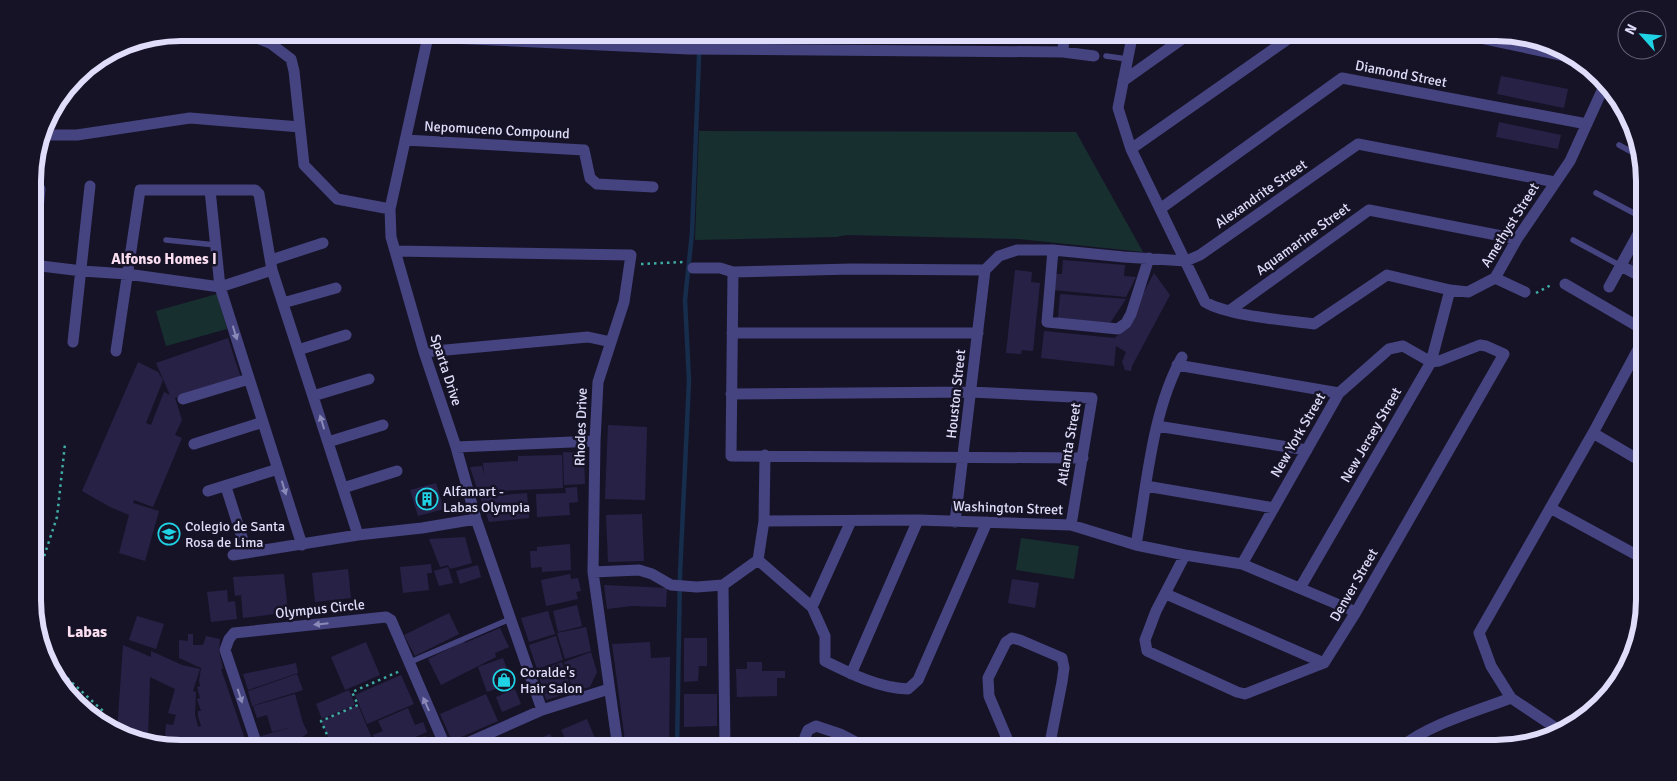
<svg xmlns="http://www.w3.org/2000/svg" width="1677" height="781" font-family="Signika,sans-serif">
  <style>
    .green { fill: #17302f }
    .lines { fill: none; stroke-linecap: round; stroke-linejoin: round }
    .stream { stroke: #172d4c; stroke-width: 4.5 }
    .building { fill: #282146; fill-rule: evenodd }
    .path { stroke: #3fada5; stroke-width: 2.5; stroke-dasharray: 2.5 4; stroke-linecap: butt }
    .service { stroke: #454480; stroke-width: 5.5 }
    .minor { stroke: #454480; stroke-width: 11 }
    .oneway { fill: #8b89b7 }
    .labels { text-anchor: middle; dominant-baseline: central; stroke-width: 5; stroke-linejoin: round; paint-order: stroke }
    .street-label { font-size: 14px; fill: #e0ddfb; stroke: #161327 }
    .poi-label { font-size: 14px; fill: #e0ddfb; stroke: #161327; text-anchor: start }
    .neighbourhood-label { font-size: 15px; font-weight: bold; fill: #fbdff1; stroke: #161327 }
    .quarter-label { font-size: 16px; font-weight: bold; fill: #fbdff1; stroke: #161327 }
    .rim { fill: none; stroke: #e0ddfb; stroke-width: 6 }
  </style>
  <rect width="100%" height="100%" fill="#161327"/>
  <path class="green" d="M699,131L1076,132L1143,252L1019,239L847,235L836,237L695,240Z
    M217,294L227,329L166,346L156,311Z
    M1021,538L1079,546L1074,579L1016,570Z"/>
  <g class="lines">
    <path class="stream" d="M677,748L680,574L689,381L685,300L692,233L700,32"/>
  </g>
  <path class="building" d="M1501,76L1568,89L1564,108L1497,94Z
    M1499,122L1561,135L1558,149L1496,137Z
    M1640,244L1643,245L1644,274L1629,267Z
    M1063,260L1125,265L1124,276L1136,277L1126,297L1053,290L1054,274H1062Z
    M1015,270L1032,272L1031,282L1040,283L1033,351L1022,350L1021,354L1006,353Z
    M1154,273L1170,295L1132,366L1131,371L1125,370L1122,362L1126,352L1116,346L1114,366L1041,358L1044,331L1114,338L1122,333Z
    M1060,294L1126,299L1110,323L1058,318Z
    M228,338L241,378L175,398L182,420L175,435L182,438L153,507L134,500L133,503L159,511L145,561L119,553L129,515L110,507L82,491L138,362L158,372L163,380L146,423L151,425L164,392L170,395L156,363Z
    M608,425L647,427L645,500L605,499Z
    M563,452L582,453L584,456L585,484L564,485Z
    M562,455L563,488L478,492L470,467L482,466L484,475L483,463L518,461V456Z
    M436,483L444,509L418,516L410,490Z
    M577,487L578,502L569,503L570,515L537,517L536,494L566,493L565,488Z
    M527,493L529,518L489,522L480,497Z
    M642,514L644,561L608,562L606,515Z
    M465,537L472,563L450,569L448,565L440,567L429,539Z
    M570,544L571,570L542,572V567L531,568L530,551H537V547Z
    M431,564L432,573H427L429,590L403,593L400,567Z
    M478,565L481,577L460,584L456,571Z
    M448,567L453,583L439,586L434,571Z
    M348,569L351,598L315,602L312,573Z
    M284,574L288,612L281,614L282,619L276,620L275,614L243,618L241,595L235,596L233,577Z
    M570,574L571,579L578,578L581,591L576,592L578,599L546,606L541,580Z
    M1012,579L1039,583L1035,608L1008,603Z
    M604,585L667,588L666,607L632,606L607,609Z
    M227,590L228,602L235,601L237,619L211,622L207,592Z
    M577,605L582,626L558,632L553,611Z
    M548,611L555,634L529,642L521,618Z
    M449,613L459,634L415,656L404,635Z
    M137,616L164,624L156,649L129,640Z
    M586,627L591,651L565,659L557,633Z
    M500,628L509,647L495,653L496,657L441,685L428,659L464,641L465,643Z
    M188,634H193V645H203L206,636L220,639L219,651L223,669H221L247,745L237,748H181L124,737L117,732L123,645L151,657V651L182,665L200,669L193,691L196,692L195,715L198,727L201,726L198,716V711H201L197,699L200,698L197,687L200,686L199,681L201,668L179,658V640L188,641ZM150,677L175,689L168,713L176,715L173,725L166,724L165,736H148Z
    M556,636L563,660L537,669L529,645Z
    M684,638H707V666H699L698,681L684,682Z
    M366,642L380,675L345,690L331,657Z
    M650,642L651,658L670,657L669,748H626L612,644Z
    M591,652L597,672L590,687L573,691L564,662Z
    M503,658L512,683L487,692L478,667Z
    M562,662L572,692L546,700L537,671Z
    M747,662H762V671H785V678H777V696L737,697L736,669H747Z
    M296,663L298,673L248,690L243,674Z
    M297,674L303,690L252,706L248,691Z
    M401,675L414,704L367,724L355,695Z
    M515,689L521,704L502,712L496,697Z
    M349,690L355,705L322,719L316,704Z
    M295,694L303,723L308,733L302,737L308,748H261L258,737L292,727L272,732L267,715L257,718L253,706Z
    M486,694L498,721L452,741L440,714Z
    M684,694H717V726L684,727Z
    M358,705L376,748H333L321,721Z
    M408,708L415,725L423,722L427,732L390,748H379L373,735L383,731L378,721Z
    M587,719L599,748H560L557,742L565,738L561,730Z
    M550,734L557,748H524L523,746Z
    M425,736L430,748H395Z
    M508,742L511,748H494Z"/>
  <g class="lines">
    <path class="path" d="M641,264L683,262
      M1536,293L1553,284
      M34,587L57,517L65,444
      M53,665L103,711
      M323,748L331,744L321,721L358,705L352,692L400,671"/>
    <path class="service" d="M1106,56L1127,59
      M1619,145L1641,157
      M1596,193L1643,218
      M166,240L216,245
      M1573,240L1621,266
      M408,663L510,619"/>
    <path class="minor" d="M241,32L270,43L291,59L294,71L304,165L337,199L390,209
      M429,32L390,209L391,237L424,352L456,447L476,519L542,710
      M1133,32L1118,108L1131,149L1205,302C1229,316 1284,320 1314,324L1387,275L1450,290L1468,292L1495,278L1517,239L1570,161L1605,84
      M1452,32L1570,57
      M428,37L689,49L1063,52L1094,56
      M1063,52L1064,32
      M1123,81L1192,32
      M42,135H77L190,118L300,127
      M405,140L584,150L590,178L597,184L653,187
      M1131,149L1298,32
      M210,190L220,287L302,545
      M1160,209L1342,78L1587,124
      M1053,250L1047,322L1118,329L1126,323L1131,314L1149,258
      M395,251L631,255L624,302L598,382L595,441L593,572L618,748
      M33,260L40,189
      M271,260L323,243
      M33,265L82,271L127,274L220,287L272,270
      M1621,266L1644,278
      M693,268H720L733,272L852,269L985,270
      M985,270L999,256L1017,250H1053L1124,257L1186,261L1200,255L1358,144L1555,182
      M733,272L731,456L1083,458
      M1495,278L1525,292
      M1565,284L1644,330
      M1609,287L1643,225
      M283,303L336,288
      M1229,311L1369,210L1517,239
      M732,333H978
      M73,342L90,186
      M298,350L346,335
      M116,351L140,190H255L259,194L272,270L358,535
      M424,352L588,337L611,342
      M1177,365L1339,393
      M731,394L971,392L1092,398L1071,525
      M313,396L369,379
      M183,399L249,379
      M1157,426L1307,450
      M1593,433L1644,463
      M328,442L383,425
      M194,444L263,422
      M456,447L595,441
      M1146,486L1274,508
      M226,487L247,553
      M343,488L397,471
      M208,491L278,469
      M1550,508L1644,559
      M764,521L918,520L1071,525L1136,545L1185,555L1242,564L1356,612
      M955,522L985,270
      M1136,545C1147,484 1152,411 1182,357
      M233,555L358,535L422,528L476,519
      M1185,555L1156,611L1145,640L1147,651L1237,692L1245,694L1324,663L1356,612L1504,354L1486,346L1480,345L1439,361L1431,362L1403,346L1389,349L1339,393L1242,564
      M758,560L812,607L825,636V661C851,674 879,688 908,689L918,680L987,522
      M593,572L639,570L652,574L671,585L697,587L723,585L758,560L764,521L765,455
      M723,585L725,748
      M1300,588L1431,362L1450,290
      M1166,594L1324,663
      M812,607L851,521
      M851,674L918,520
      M1559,730L1511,698L1491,666L1479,633L1593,433L1644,338
      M934,745L935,748
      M258,748L225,650L229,639L234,633L386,617L391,620L446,748
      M456,748L542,710L609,689
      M806,748L805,737L808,730L816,726L840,734L867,748
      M1011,748L989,696L988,678L1006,642L1012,638L1020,640L1062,658L1064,668L1062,682L1049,748
      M1400,748C1427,725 1477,711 1511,698"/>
  </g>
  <defs><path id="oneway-solid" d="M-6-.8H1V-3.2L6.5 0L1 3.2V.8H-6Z" transform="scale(1.25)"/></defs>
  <g class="oneway">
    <use href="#oneway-solid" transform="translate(235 333) rotate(73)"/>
    <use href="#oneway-solid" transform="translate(322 422) rotate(-107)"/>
    <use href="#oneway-solid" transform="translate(284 488) rotate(73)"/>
    <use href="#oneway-solid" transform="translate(321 624) rotate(174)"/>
    <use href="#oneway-solid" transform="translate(240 696) rotate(72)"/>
    <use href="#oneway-solid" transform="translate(426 704) rotate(-114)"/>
  </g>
  <defs>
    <g id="building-ring" transform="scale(1.125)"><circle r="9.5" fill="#161327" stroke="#20d3e4" stroke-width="1.5"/><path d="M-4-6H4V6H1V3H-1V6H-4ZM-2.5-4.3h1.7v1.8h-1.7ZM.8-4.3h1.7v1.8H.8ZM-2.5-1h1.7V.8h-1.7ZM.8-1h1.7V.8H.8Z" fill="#20d3e4"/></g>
    <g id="school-ring" transform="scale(1.125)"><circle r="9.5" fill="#161327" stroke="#20d3e4" stroke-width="1.5"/><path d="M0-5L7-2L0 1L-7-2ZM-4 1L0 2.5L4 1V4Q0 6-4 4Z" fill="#20d3e4"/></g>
    <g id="shop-ring" transform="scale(1.125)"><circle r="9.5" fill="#161327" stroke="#20d3e4" stroke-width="1.5"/><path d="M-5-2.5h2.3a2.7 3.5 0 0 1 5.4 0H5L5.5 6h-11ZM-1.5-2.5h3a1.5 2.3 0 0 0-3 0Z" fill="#20d3e4"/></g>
  </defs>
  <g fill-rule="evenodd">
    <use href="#building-ring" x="427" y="499"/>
    <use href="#school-ring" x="169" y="534"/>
    <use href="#shop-ring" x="504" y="680"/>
  </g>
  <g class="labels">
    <g class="street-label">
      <text transform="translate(1401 74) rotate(11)">Diamond Street</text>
      <text transform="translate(497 130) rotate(3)">Nepomuceno Compound</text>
      <text transform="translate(1261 194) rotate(-35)">Alexandrite Street</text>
      <text transform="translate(1510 225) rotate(-58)">Amethyst Street</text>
      <text transform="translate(1303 239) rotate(-36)">Aquamarine Street</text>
      <text transform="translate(446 370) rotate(72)">Sparta Drive</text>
      <text transform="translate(956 394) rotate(-84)">Houston Street</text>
      <text transform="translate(581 427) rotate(-88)">Rhodes Drive</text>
      <text transform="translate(1298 435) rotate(-60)">New York Street</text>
      <text transform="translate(1371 435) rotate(-60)">New Jersey Street</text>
      <text transform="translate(1069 444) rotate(-80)">Atlanta Street</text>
      <text transform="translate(1008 508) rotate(2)">Washington Street</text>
      <text transform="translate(1354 585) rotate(-60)">Denver Street</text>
      <text transform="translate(320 609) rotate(-6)">Olympus Circle</text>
    </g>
    <g class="poi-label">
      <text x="443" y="491">Alfamart -<tspan x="443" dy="16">Labas Olympia</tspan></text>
      <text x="185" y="526">Colegio de Santa<tspan x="185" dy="16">Rosa de Lima</tspan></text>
      <text x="520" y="672">Coralde's<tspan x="520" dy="16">Hair Salon</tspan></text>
    </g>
    <g class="neighbourhood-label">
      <text x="164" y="259">Alfonso Homes I</text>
    </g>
    <g class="quarter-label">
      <text x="87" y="632">Labas</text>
    </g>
  </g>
  <path d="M0 0H1677V781H0ZM181 41H1496A140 140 0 0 1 1636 181V600A140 140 0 0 1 1496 740H181A140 140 0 0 1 41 600V181A140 140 0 0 1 181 41Z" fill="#161327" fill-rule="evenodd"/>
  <path class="rim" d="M181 41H1496A140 140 0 0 1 1636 181V600A140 140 0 0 1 1496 740H181A140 140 0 0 1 41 600V181A140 140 0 0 1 181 41Z"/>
  <g transform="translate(1642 35) rotate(297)"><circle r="24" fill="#161327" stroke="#67647c"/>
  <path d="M0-4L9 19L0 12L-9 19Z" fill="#20d3e4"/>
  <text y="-8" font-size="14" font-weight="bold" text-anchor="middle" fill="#e0ddfb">N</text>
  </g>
</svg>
